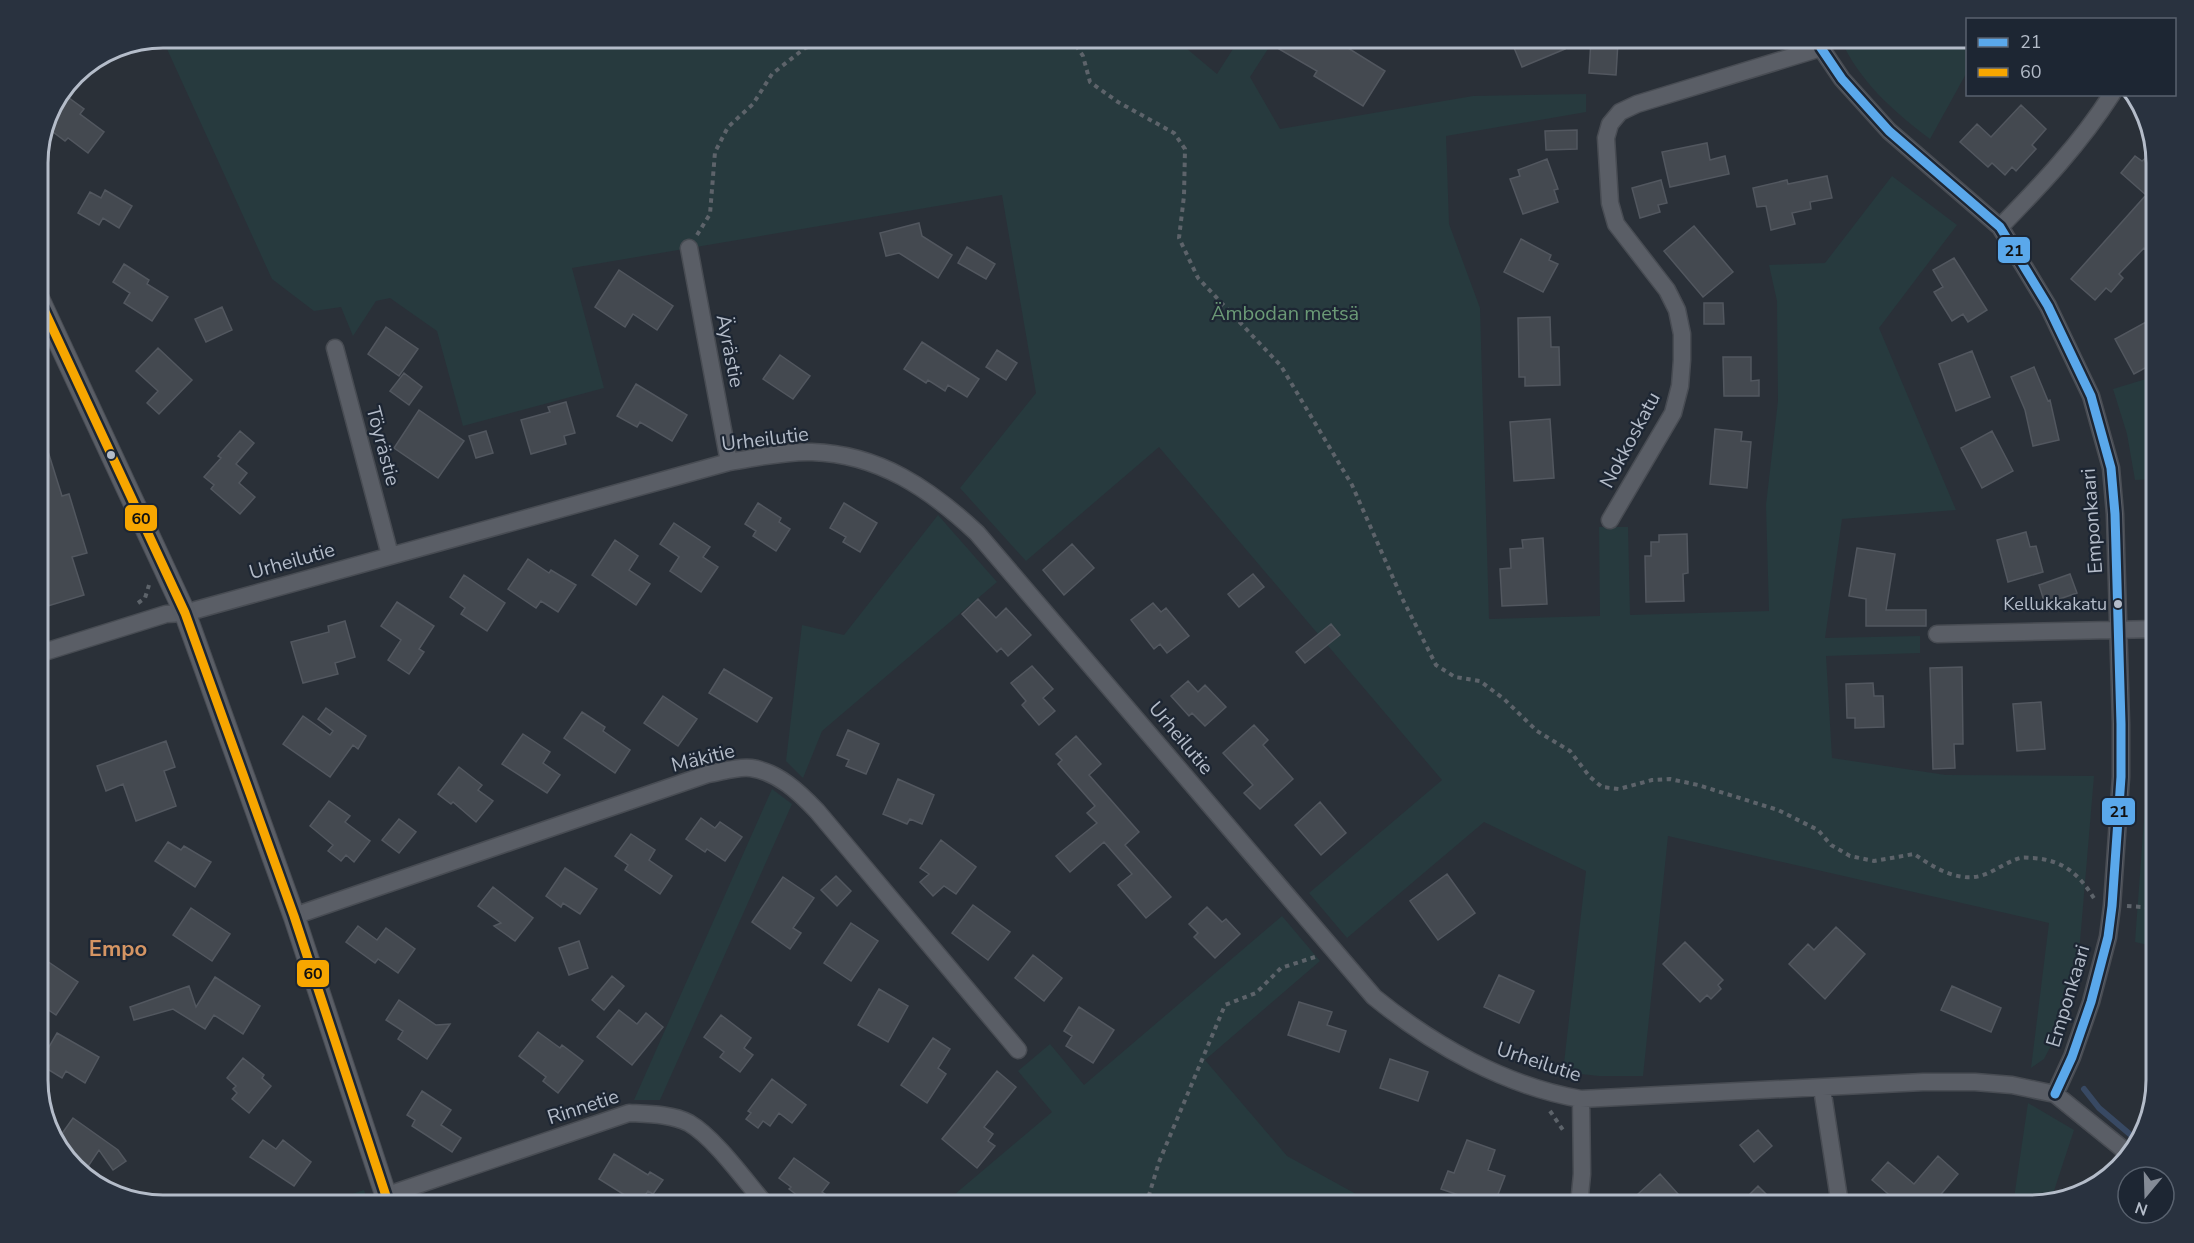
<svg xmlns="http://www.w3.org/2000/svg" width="2194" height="1243" font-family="'Nunito Sans',sans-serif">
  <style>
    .green { fill: #273a3e }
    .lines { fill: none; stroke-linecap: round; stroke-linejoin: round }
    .stream { stroke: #384963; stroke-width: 6 }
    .building { fill: #444950; stroke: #52575f; stroke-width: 1.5 }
    .minor-casing { stroke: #484c53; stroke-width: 19 }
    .tertiary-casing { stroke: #484c53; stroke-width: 23 }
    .path { stroke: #5d636a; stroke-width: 4; stroke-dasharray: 4.5 4.5; stroke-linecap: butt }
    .minor { stroke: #5a5e66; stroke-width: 16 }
    .tertiary { stroke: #5a5e66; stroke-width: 21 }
    .bus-1-casing { stroke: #1d2633; stroke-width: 14 }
    .bus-2-casing { stroke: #1d2633; stroke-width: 14 }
    .bus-1 { stroke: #5aa8eb; stroke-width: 9 }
    .bus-2 { stroke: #f7a600; stroke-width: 9 }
    .bus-dot { fill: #b4bcc9; stroke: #1d2633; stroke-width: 2 }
    .labels { text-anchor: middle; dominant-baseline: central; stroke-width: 4.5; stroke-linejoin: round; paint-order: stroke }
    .bus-label { font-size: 18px; fill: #b4bcc9; stroke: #1d2633; text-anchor: end }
    .park-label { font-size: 20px; fill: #6b9a76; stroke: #1d2633 }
    .street-label { font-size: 20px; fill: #b4bcc9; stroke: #1d2633 }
    .quarter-label { font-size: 22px; font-weight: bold; fill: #d59563; stroke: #1d2633 }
    .rim { fill: none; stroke: #b4bcc9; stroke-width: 3 }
    .line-badge { stroke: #1d2633; stroke-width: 2 }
    .pale-badge-label { font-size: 16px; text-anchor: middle; font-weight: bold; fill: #111 }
  </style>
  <rect width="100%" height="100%" fill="#2a3038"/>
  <path class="green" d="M162,38H1174L1217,74L1240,38H1275L1250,77L1280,129L1473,96L1586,94V112L1446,136L1449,224L1480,308L1489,619L1600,616L1599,527H1628L1630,615L1769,611L1766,505L1778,401L1777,301L1769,265L1825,263L1892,176L1957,225L1879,328L1956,510L1842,519L1825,638L1920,636V653L1826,656L1832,758L1946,775L2094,776L2080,942L2055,1038L2044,1059L2031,1068L2049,923L1668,836L1643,1076H1599L1563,1072L1586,871L1484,822L1347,938L1309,893L1442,780L1159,447L1026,561L960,488L1036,393L1002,195L572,268L604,388L463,426L437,331L390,298L376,301L353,336L341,307L314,311L272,279Z
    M1840,38H1967V72L1930,139C1893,111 1859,81 1840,38Z
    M2156,376V479L2135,480L2127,434L2113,389Z
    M938,515L997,582L822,731L803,778L786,761L802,625L844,635Z
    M2147,778H2156V947L2135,942Z
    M772,789L792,804L660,1100H634Z
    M1282,916L1320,961L1205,1060L1287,1156L1376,1205H942L1052,1112L1018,1071L1050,1044L1084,1085Z
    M2028,1103L2074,1130L2051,1200L2032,1205H2013Z
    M364,1190L369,1205H319Z"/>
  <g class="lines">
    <path class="stream" d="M2084,1089L2099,1108L2132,1136"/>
  </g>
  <path class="building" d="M1286,38H1332L1385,71L1363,106L1314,76L1317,71L1279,49Z
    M1510,38H1560L1565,49L1522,67Z
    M1591,40L1618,42L1616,75L1589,73Z
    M65,95L84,109L80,114L104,132L88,153L68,138L65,141L45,126L47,114L58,99L60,101Z
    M2021,105L2046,129L2032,145L2036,149L2016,171L2012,167L2005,175L1992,163L1988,167L1960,142L1977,124L1991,137Z
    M1577,130V149L1546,150L1545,131Z
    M1707,143L1710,160L1725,156L1729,174L1670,187L1662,152Z
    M2155,150L2156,259L2144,248L2119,274L2123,278L2111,292L2106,288L2095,300L2071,279L2146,195L2121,173L2135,156L2142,161Z
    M1547,159L1558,189L1554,190L1558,202L1523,214L1510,179L1520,176L1518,170Z
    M1827,176L1832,198L1810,202L1811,209L1792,213L1795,224L1771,230L1766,206L1757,207L1753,188L1787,180L1788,184Z
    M1661,180L1667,203L1658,205L1660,212L1640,218L1632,188Z
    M105,190L132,206L119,228L103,218L99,225L78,213L90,192L101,198Z
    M919,223L922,236L952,255L938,278L899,253L886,256L880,233Z
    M1694,226L1733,272L1703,297L1664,251Z
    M1521,239L1551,255L1549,260L1558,264L1543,292L1504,272Z
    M967,247L995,264L986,279L958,263Z
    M1954,258L1987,310L1968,322L1963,314L1952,321L1934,292L1943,287L1933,270Z
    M124,264L149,280L147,284L168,297L152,321L124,303L130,293L113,282Z
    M619,270L673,306L657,330L633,314L625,327L595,307Z
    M1704,303H1723L1724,324H1704Z
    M222,307L232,330L206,342L195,319Z
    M1550,317L1551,347H1559L1560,385L1525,386V377H1519L1518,318Z
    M2146,322L2156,342V362L2134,374L2115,339Z
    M386,327L418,349L399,376L368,354Z
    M922,342L979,379L967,397L948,385L945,391L928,380L926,383L904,369Z
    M158,348L192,380L159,414L147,403L158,391L136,371Z
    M997,350L1017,363L1006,380L986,367Z
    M1972,351L1990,397L1956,411L1939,364Z
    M780,355L810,376L793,399L763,379Z
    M1723,357H1751V381L1759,380V396H1724Z
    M2034,367L2048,401L2050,400L2059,440L2033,446L2025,410L2011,377Z
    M404,373L422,387L409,405L390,391Z
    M636,384L687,415L672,441L640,422L637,427L617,416Z
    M566,402L575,433L564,436L566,444L531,454L521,420L550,412L548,407Z
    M419,410L464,441L438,478L394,448Z
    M1550,419L1554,478L1514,481L1510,422Z
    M38,429H41L62,496L69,494L87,553L72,557L84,595L38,609Z
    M1715,429L1742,432L1741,441L1751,442L1747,488L1710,484Z
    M240,431L254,443L236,464L247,473L239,483L255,497L240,514L211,489L214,485L204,477L221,458L218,456Z
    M486,431L493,453L476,458L469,436Z
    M1992,431L2013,471L1982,488L1961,448Z
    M758,503L781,518L779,522L790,529L776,551L753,536L756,531L745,524Z
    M844,503L877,523L860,552L843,542L846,537L830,528Z
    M674,523L710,547L703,557L718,567L701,592L670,571L679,557L660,544Z
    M2026,532L2030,547L2036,546L2043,572L2008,582L1997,540Z
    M1687,534L1688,573L1683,574L1684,601L1646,602L1645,556H1651V542H1659V535Z
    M1543,538L1547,604L1502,606L1500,569L1511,568L1510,549L1523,548L1522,540Z
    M615,540L638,556L629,570L650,584L636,605L592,575Z
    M1072,544L1094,568L1064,595L1043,570Z
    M1857,548L1895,554L1886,610H1926V626H1866V599L1849,596Z
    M528,559L549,573L551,570L576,585L558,612L541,601L536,608L508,589Z
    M1253,574L1264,587L1239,607L1228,594Z
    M2070,574L2077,593L2045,604L2039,585Z
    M464,575L505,603L487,631L461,614L465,608L450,597Z
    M978,599L996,618L1006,608L1031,635L1008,656L1001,648L997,652L962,614Z
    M397,602L434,626L419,649L424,652L409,674L388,660L401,640L381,626Z
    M1153,603L1161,612L1166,608L1189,636L1167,653L1160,644L1154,649L1131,620Z
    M345,621L355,657L335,663L338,674L303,683L291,642L329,632L328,626Z
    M1331,624L1340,635L1305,663L1296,652Z
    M1032,666L1053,689L1043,698L1055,711L1039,725L1022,705L1026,701L1011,683Z
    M1962,667L1963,744H1954L1955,768L1933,769L1930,668Z
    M724,669L772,698L757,722L709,693Z
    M1188,681L1198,692L1205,685L1226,707L1205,726L1192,713L1189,716L1171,696Z
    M1873,683L1874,696H1883L1884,727L1855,728V718H1847L1846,684Z
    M663,696L697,719L678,746L644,723Z
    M2041,702L2045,749L2017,751L2013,704Z
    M326,708L366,736L358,749L353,745L330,777L283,744L303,716L330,735L333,731L318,719Z
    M582,712L605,727L603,731L630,750L615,773L564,738Z
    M1254,725L1268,740L1263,745L1293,779L1260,809L1244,793L1253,785L1223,753Z
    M848,730L879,744L866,774L846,766L849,760L837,755Z
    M523,734L550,752L543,763L560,775L547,793L502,764Z
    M1076,736L1101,764L1089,775L1139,832L1125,845L1171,897L1146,918L1118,885L1132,874L1104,842L1070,872L1056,856L1097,823L1087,813L1095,806L1058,764L1062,760L1056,754Z
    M166,741L175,767L164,771L176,806L136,821L123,784L106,791L97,766Z
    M459,767L482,785L478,790L493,801L476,822L453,802L451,804L438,794Z
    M898,779L934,795L922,824L910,819L907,824L883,814Z
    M329,801L350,816L345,822L370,841L354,862L346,855L341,861L328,851L333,845L310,826Z
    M1320,802L1346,833L1321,855L1295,825Z
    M701,818L715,828L720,822L742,837L725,861L707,849L705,852L686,839Z
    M399,819L416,832L399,853L382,840Z
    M631,834L655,850L649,860L672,876L660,894L625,870L628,865L615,856Z
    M941,840L976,867L956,894L944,886L933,896L920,882L929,874L920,868Z
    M168,842L181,850L184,846L211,862L195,887L155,861Z
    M565,868L597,889L580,914L563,903L561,907L546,896Z
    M1447,874L1475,913L1438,940L1410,901Z
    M836,876L851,891L837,906L821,890Z
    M783,877L814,898L793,928L801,933L790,949L752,922Z
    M493,887L533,918L515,941L494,926L501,923L478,906Z
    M973,905L1010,932L988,960L952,933Z
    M1207,907L1222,922L1226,919L1240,934L1215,958L1194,937L1198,933L1189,924Z
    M191,908L230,934L212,961L173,935Z
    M851,923L878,941L851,981L824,963Z
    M358,926L377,940L386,928L415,949L398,973L378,959L375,963L346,942Z
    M1836,927L1865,954L1825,999L1789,964L1808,944L1814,950Z
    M579,941L588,968L569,975L559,948Z
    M1685,942L1723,980L1718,985L1721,989L1711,999L1707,995L1700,1002L1663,964Z
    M1033,955L1062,978L1044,1001L1015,978Z
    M47,961L78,982L56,1015L38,1003V975Z
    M1499,975L1534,991L1519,1023L1484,1007Z
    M612,976L624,986L604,1010L592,1000Z
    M215,977L260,1006L243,1034L214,1015L205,1029L173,1009L134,1020L130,1007L189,986L196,1007Z
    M1952,986L2001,1008L1991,1032L1941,1010Z
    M879,989L908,1006L888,1042L858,1025Z
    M399,1000L436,1025L450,1024L427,1059L398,1039L403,1031L386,1020Z
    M1299,1002L1332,1012L1327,1025L1346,1031L1339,1052L1288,1035Z
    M1079,1007L1114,1030L1093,1063L1066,1046L1072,1036L1064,1031Z
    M619,1010L637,1024L646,1013L663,1027L632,1065L597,1037Z
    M721,1015L751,1038L744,1048L753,1055L740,1072L720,1057L724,1052L704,1037Z
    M538,1032L560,1048L562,1045L583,1061L558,1093L543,1081L546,1077L519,1056Z
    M57,1033L99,1057L85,1083L66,1071L62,1078L39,1064Z
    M933,1038L950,1049L938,1068L946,1074L927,1103L901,1085Z
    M243,1058L264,1075L262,1078L271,1086L249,1113L232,1099L237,1093L233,1089L236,1086L227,1078Z
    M1390,1059L1428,1072L1418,1101L1380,1088Z
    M997,1071L1016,1087L984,1127L993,1134L988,1141L995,1146L977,1168L942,1139Z
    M772,1079L806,1105L792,1123L779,1113L770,1126L763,1121L758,1128L746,1119L751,1113L748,1111Z
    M422,1091L451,1110L441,1125L461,1138L452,1152L412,1126L415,1120L407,1115Z
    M73,1118L118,1150L126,1161L113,1170L99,1150L85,1171L69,1159L58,1150L56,1142Z
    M1758,1130L1772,1146L1754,1162L1740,1145Z
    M263,1140L276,1149L283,1140L311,1162L294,1186L250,1157Z
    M1467,1140L1495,1150L1488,1170L1505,1176L1497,1197L1492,1195L1488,1205L1441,1189L1448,1171L1454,1173Z
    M614,1154L648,1175L650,1172L663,1180L653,1194L648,1191L639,1204L599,1179Z
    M1938,1156L1958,1174L1932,1205H1901L1872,1180L1888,1162L1914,1184Z
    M794,1158L829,1183L822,1192L828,1196L821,1206H811L789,1189L791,1187L779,1178Z
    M1660,1174L1688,1205H1626Z
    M1758,1186L1777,1205H1739Z"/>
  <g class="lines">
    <g class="minor-casing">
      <path id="minor" d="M1817,38L1821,48L1842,79L1889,131L2000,227L2048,306L2091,396L2111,468L2115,514L2121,724V777L2112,906L2108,937L2091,1002L2072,1057L2055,1094
        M2000,227C2041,185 2080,144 2112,94
        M689,248L729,462
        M335,348L390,555
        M1610,520L1673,413L1680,386L1682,360V334L1677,310L1667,290L1616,224L1610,203L1606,138L1610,124L1620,112L1637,104L1821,48
        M1937,634L2156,629
        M38,654L166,614L185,613L729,462C756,458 784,451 812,452C879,454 930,489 977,533L1374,997C1433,1045 1505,1086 1581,1099L1923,1082H1975L2012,1085L2055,1094L2129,1154
        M294,916L708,774C721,772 738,766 751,768C778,772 799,792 817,811L1018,1050
        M1822,1088L1840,1205
        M385,1196L629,1113C648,1114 672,1114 689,1123C715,1138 746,1182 766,1205
        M1579,1205L1582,1174L1581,1099"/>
    </g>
    <g class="tertiary-casing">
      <path id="tertiary" d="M38,297L185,613L294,916L389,1205"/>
    </g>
    <path class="path" d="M1071,38L1083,56L1090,82L1118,102L1174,133L1185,149L1184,196L1179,238L1198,278L1281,366L1352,485L1401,596L1436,665L1455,677L1480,681L1504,699L1537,731L1570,751L1590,777L1602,787L1619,789L1652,780L1670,779L1698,785L1778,810L1818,830L1831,845L1850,856L1874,861L1914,854C1929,864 1945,875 1964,877C1986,880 2000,864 2020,858C2024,857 2029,858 2033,858C2064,860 2080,875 2095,900
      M697,235L710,214L715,152L728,127L753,104L772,74L805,48L840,38
      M138,603L145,598L149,585
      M2127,906L2156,908
      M1550,1111L1563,1130
      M1146,1205L1159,1162L1225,1005L1256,993L1281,968L1318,956"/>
    <use href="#minor" class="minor"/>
    <use href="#tertiary" class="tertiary"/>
    <g class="bus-1-casing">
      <path id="bus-1" d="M1817,38L1821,48L1842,79L1889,131L2000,227L2048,306L2091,396L2111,468L2115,514L2121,724V777L2112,906L2108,937L2091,1002L2072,1057L2055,1094"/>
    </g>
    <g class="bus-2-casing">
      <path id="bus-2" d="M38,297L185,613L294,916L389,1205"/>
    </g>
    <use href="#bus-1" class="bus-1"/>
    <use href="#bus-2" class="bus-2"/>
  </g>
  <g class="bus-dot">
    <circle cx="111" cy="455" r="5"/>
    <circle cx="2118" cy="604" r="5"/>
  </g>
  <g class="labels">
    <g class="bus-label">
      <text x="2107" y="604">Kellukkakatu</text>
    </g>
    <g class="park-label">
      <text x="1285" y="313">Ämbodan metsä</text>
    </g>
    <g class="street-label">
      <text transform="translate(730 351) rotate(79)">Äyrästie</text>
      <text transform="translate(765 439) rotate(-7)">Urheilutie</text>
      <text transform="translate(1630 440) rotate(-62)">Nokkoskatu</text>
      <text transform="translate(383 446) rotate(75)">Töyrästie</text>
      <text transform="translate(2092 521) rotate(-94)">Emponkaari</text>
      <text transform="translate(292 561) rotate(-16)">Urheilutie</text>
      <text transform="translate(1181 738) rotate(50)">Urheilutie</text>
      <text transform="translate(703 758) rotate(-14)">Mäkitie</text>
      <text transform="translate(2068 996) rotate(-73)">Emponkaari</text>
      <text transform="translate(1539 1062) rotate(18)">Urheilutie</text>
      <text transform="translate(583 1107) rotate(-18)">Rinnetie</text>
    </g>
    <g class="quarter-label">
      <text x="118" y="949">Empo</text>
    </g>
  </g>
  <path d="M0 0H2194V1243H0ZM163 48H2031A115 115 0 0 1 2146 163V1080A115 115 0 0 1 2031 1195H163A115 115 0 0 1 48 1080V163A115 115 0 0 1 163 48Z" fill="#29323f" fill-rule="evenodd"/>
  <path class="rim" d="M163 48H2031A115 115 0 0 1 2146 163V1080A115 115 0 0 1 2031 1195H163A115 115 0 0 1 48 1080V163A115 115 0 0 1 163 48Z"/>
  <g class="line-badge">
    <rect x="1997" y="236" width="34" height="28" rx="6" fill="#5aa8eb"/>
    <rect x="124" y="504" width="34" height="28" rx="6" fill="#f7a600"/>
    <rect x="2101" y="797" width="35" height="29" rx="6" fill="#5aa8eb"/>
    <rect x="296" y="959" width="34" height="29" rx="6" fill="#f7a600"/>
  </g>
  <g class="pale-badge-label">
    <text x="2014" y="256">21</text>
    <text x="141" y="524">60</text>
    <text x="2119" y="817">21</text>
    <text x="313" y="979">60</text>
  </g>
  <rect x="1966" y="18" width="210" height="78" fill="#1d2633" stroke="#59626f" stroke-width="1.5"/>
  <rect x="1978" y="38" width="30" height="9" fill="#5aa8eb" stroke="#59626f" stroke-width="1.5"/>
  <text x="2020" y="48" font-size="18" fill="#b4bcc9">21</text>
  <rect x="1978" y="68" width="30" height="9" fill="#f7a600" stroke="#59626f" stroke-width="1.5"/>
  <text x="2020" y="78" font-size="18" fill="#b4bcc9">60</text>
  <g transform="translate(2146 1195) rotate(199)"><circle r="28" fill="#1d2633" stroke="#59626f" stroke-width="1.5"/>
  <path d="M0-4.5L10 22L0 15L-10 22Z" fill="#848b96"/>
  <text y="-9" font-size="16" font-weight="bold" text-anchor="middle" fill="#b4bcc9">N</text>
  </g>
</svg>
